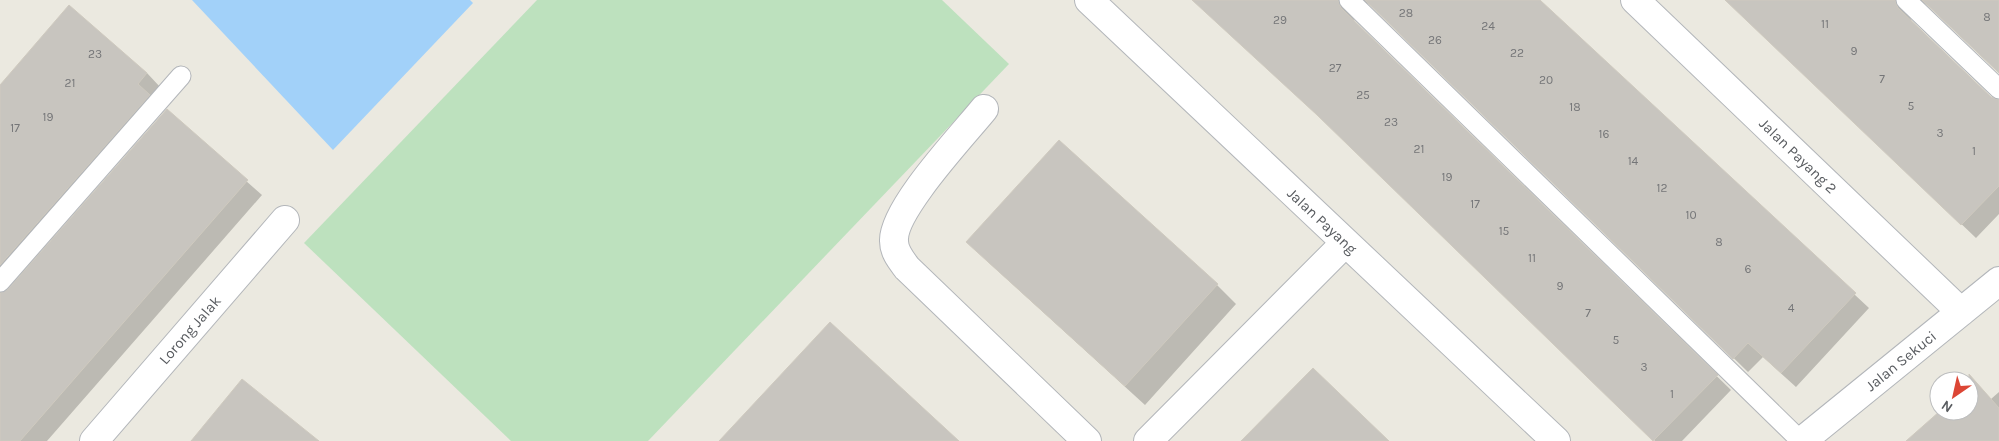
<svg xmlns="http://www.w3.org/2000/svg" width="1999" height="441" font-family="Karla,sans-serif">
  <style>
    .green { fill: #bde1be }
    .water { fill: #a2d1f9 }
    .shadow { fill: #0003 }
    .building { fill: #c8c5bf; stroke: #cfcabf }
    .lines { fill: none; stroke-linecap: round; stroke-linejoin: round }
    .lane-casing { stroke: #b3b6ba; stroke-width: 21 }
    .street-casing { stroke: #b3b6ba; stroke-width: 30 }
    .lane { stroke: #fff; stroke-width: 19 }
    .street { stroke: #fff; stroke-width: 28 }
    .labels { text-anchor: middle; dominant-baseline: central; stroke-width: 5; stroke-linejoin: round; paint-order: stroke }
    .number-label { font-size: 12px; fill: #757678 }
    .street-label { font-size: 15px; fill: #595c60; stroke: #fff }
  </style>
  <rect width="100%" height="100%" fill="#ebe9e0"/>
  <path class="green" d="M537,0H942L1009,64L648,441H511L304,243Z"/>
  <path class="water" d="M192,0H470L473,3L333,150Z"/>
  <path class="shadow" d="M1193,0H1538L1869,308L1796,387L1763,357L1748,372L1373,6L1366,3L1356,6L1352,13L1355,23L1731,390L1682,441H1655L1333,129Z
    M1727,0H1999V72L1930,6L1923,3L1912,6L1909,13L1912,23L1990,98L1999,101V214L1976,238Z
    M147,73L161,88L4,292L9,290L167,111L262,195L47,441H0V88Z
    M987,261L1217,285L1236,304L1145,405Z
    M1975,382L1991,399L1999,392V441H1918L1942,411H1969V387Z"/>
  <path class="building" d="M1192,0H1338L1341,8L1718,375L1653,441L1317,115Z
    M1365,0H1540L1856,293L1781,373L1748,343L1733,359Z
    M1725,0H1895L1898,8L1991,97L1999,100V186L1961,225Z
    M1922,0H1999V73Z
    M69,5L147,73L138,84L150,95L0,265V85Z
    M167,109L248,180L20,441H0V293L8,289Z
    M1059,140L1218,284L1125,386L966,242Z
    M830,322L959,441H719Z
    M1313,368L1389,441H1241Z
    M1969,374L1999,408V441H1906L1940,411H1969Z
    M242,379L319,441H191Z"/>
  <g class="lines">
    <g class="lane-casing">
      <path id="lane" d="M1349,0L1801,441
        M1906,0L1999,89
        M0,282L181,76"/>
    </g>
    <g class="street-casing">
      <path id="street" d="M1089,0L1556,441
        M1635,0L1961,312
        M984,109C963,135 892,210 894,241C894,252 901,260 907,268L1087,441
        M94,441L285,220
        M1148,441L1345,243
        M1802,441L1999,281"/>
    </g>
    <use href="#lane" class="lane"/>
    <use href="#street" class="street"/>
  </g>
  <g class="labels">
    <g class="number-label">
      <text x="1406" y="13">28</text>
      <text x="1987" y="17">8</text>
      <text x="1280" y="20">29</text>
      <text x="1825" y="24">11</text>
      <text x="1488" y="26">24</text>
      <text x="1435" y="40">26</text>
      <text x="1854" y="51">9</text>
      <text x="1517" y="53">22</text>
      <text x="95" y="54">23</text>
      <text x="1335" y="68">27</text>
      <text x="1882" y="79">7</text>
      <text x="1546" y="80">20</text>
      <text x="70" y="83">21</text>
      <text x="1363" y="95">25</text>
      <text x="1911" y="106">5</text>
      <text x="1575" y="107">18</text>
      <text x="48" y="117">19</text>
      <text x="1391" y="122">23</text>
      <text x="15" y="128">17</text>
      <text x="1940" y="133">3</text>
      <text x="1604" y="134">16</text>
      <text x="1419" y="149">21</text>
      <text x="1974" y="151">1</text>
      <text x="1633" y="161">14</text>
      <text x="1447" y="177">19</text>
      <text x="1662" y="188">12</text>
      <text x="1475" y="204">17</text>
      <text x="1691" y="215">10</text>
      <text x="1504" y="231">15</text>
      <text x="1719" y="242">8</text>
      <text x="1532" y="258">11</text>
      <text x="1748" y="269">6</text>
      <text x="1560" y="286">9</text>
      <text x="1791" y="308">4</text>
      <text x="1588" y="313">7</text>
      <text x="1616" y="340">5</text>
      <text x="1644" y="367">3</text>
      <text x="1672" y="394">1</text>
    </g>
    <g class="street-label">
      <text transform="translate(1798 156) rotate(44)">Jalan Payang 2</text>
      <text transform="translate(1322 221) rotate(43)">Jalan Payang</text>
      <text transform="translate(190 330) rotate(-49)">Lorong Jalak</text>
      <text transform="translate(1901 361) rotate(-39)">Jalan Sekuci</text>
    </g>
  </g>
  <g transform="translate(1954 396) rotate(214)"><circle r="24" fill="#ffffff" stroke="#bdbebf"/>
  <path d="M0-4L9 19L0 12L-9 19Z" fill="#dc4635"/>
  <text y="-8" font-size="14" font-weight="bold" text-anchor="middle" fill="#595c60">N</text>
  </g>
</svg>
